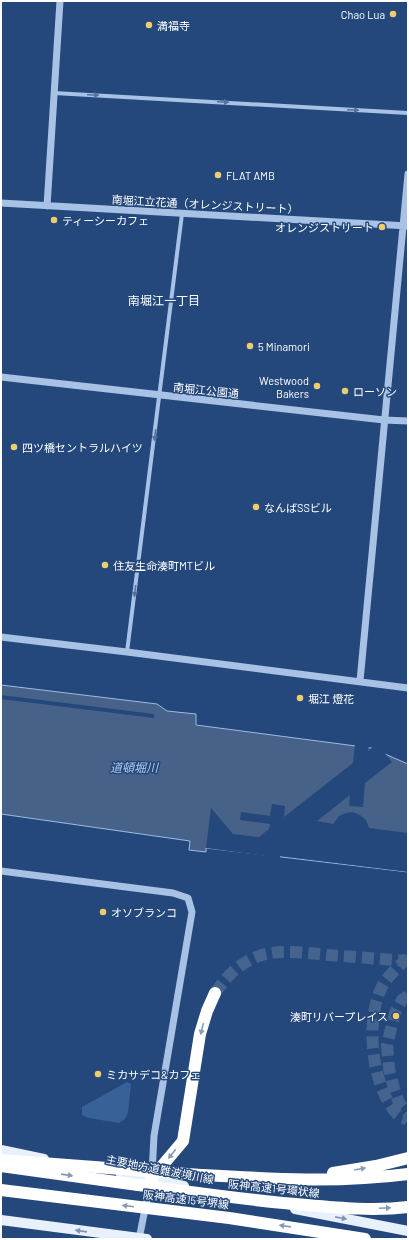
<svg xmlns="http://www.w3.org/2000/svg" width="409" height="1240" font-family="Barlow,'Noto Sans JP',sans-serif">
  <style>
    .green { fill: #386199 }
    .water { fill: #476288; stroke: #9cbce5 }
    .pier { fill: #24487b }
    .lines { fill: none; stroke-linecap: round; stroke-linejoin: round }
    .motorway-tunnel { stroke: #45638f; stroke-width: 12; stroke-dasharray: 12 6; stroke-linecap: butt }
    .minor { stroke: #a8c2e5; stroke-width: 4 }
    .tertiary { stroke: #a8c2e5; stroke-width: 7 }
    .primary { stroke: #e8f0fc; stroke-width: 10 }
    .motorway { stroke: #fff; stroke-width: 12 }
    .motorway-bridge { stroke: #fff; stroke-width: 12 }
    .oneway { fill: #5273a0 }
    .oneway2 { fill: #879ab6 }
    .oneway3 { fill: #7c94b5 }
    .poi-dot { fill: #efcd6c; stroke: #24487b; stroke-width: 1.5 }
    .labels { text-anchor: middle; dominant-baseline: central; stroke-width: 3; stroke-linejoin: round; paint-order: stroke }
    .poi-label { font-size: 11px; fill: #fff; stroke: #24487b; text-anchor: start }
    .street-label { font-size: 11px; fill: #fff; stroke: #24487b }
    .neighbourhood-label { font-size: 12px; fill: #fff; stroke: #24487b }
    .water-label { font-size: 12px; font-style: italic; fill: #b3cced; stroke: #24487b }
  </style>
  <rect width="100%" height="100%" fill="#24487b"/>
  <path class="green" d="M127,1082L131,1084L128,1113L125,1119L119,1123L89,1118L82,1115V1107Z"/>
  <path class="water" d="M1,685L157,704L167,711L196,714V725L371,748L408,764V872L206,848V852L189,850L190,841L1,814Z"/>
  <path class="pier" d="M1,695L154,714V718L1,699Z
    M355,744L369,746L368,751L373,747L384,752L392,762L365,783L363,807L349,806L350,795L317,821L333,824L339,816L346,813L353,812L360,815L366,820L369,828L408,833V872L280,856V858L206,848L211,808L233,834L259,837L269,829L270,824L240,820L241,812L270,816L272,804L285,806L284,817L353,763Z"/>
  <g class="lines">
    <path class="motorway-tunnel" d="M408,958C400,965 390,974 384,983C364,1016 371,1086 397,1114C400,1117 405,1118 408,1120
      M215,993C228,975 238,964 259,956C276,949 310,953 329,955C355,957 382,959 408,961
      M408,996L402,1000L395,1013L387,1045L389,1068L394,1089L399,1103L408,1113"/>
    <path class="minor" d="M54,93L408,113
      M127,652L182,214"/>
    <path class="tertiary" d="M1,203L408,226
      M47,206L60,1
      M1,377L384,420L408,421
      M1,637L127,652L408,688
      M360,681L408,174
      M1,871L173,893L188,898L192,912L154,1136L152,1174
      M139,1239L150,1184"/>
    <path class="primary" d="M1,1150L44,1159
      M121,1174L184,1186
      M295,1209L408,1231
      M1,1220L147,1239"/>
    <path class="motorway" d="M1,1166L138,1185
      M333,1173L376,1166L408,1158
      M201,1175C271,1179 339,1183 408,1174
      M151,1179L183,1141L200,1034L207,1011L215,993"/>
    <path class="motorway-bridge" d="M1,1160L201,1175
      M138,1185C194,1192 251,1201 307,1205C340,1208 375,1211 408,1207
      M1,1190L229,1218L365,1239"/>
  </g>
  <defs><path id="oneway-solid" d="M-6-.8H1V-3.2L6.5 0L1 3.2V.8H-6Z"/></defs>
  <g class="oneway">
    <use href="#oneway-solid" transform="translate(93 95) rotate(3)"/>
    <use href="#oneway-solid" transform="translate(223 102) rotate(3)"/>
    <use href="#oneway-solid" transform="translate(353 110) rotate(3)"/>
    <use href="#oneway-solid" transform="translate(155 435) rotate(97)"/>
    <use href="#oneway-solid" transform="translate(135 591) rotate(97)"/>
  </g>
  <g class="oneway2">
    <use href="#oneway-solid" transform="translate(202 1029) rotate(104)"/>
    <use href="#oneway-solid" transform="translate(172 1154) rotate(129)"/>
    <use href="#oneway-solid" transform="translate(360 1169) rotate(-10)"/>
    <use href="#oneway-solid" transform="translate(67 1175) rotate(8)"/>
    <use href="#oneway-solid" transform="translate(128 1206) rotate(-173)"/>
    <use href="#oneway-solid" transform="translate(385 1208) rotate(-2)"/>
    <use href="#oneway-solid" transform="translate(285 1226) rotate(-172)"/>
  </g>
  <g class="oneway3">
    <use href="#oneway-solid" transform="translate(341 1218) rotate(11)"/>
    <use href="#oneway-solid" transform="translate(81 1231) rotate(-172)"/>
  </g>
  <g class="poi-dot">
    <circle cx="393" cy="14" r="4"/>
    <circle cx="149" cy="25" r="4"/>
    <circle cx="218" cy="175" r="4"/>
    <circle cx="54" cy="220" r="4"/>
    <circle cx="382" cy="227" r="4"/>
    <circle cx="250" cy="346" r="4"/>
    <circle cx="317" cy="386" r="4"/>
    <circle cx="345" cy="391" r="4"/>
    <circle cx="14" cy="447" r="4"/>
    <circle cx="256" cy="507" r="4"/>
    <circle cx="105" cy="565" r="4"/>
    <circle cx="300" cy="698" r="4"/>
    <circle cx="103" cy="912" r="4"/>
    <circle cx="396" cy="1016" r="4"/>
    <circle cx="98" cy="1074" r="4"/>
  </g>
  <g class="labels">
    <g class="poi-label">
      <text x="385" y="14" text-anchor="end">Chao Lua</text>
      <text x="157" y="25">満福寺</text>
      <text x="226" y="175">FLAT AMB</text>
      <text x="62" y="220">ティーシーカフェ</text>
      <text x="374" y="227" text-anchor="end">オレンジストリート</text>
      <text x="258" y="346">5 Minamori</text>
      <text x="309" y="380" text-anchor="end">Westwood<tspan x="309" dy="13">Bakers</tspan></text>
      <text x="353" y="391">ローソン</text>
      <text x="22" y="447">四ツ橋セントラルハイツ</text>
      <text x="264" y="507">なんばSSビル</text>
      <text x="113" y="565">住友生命湊町MTビル</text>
      <text x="308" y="698">堀江 燈花</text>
      <text x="111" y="912">オソブランコ</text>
      <text x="388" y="1016" text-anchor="end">湊町リバープレイス</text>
      <text x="106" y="1074">ミカサデコ&amp;カフェ</text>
    </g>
    <g class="street-label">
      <text transform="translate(205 204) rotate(3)">南堀江立花通（オレンジストリート）</text>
      <text transform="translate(206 390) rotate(6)">南堀江公園通</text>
      <text transform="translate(160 1169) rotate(11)">主要地方道難波境川線</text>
      <text transform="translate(274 1188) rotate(6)">阪神高速1号環状線</text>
      <text transform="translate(186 1199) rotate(7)">阪神高速15号堺線</text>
    </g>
    <g class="neighbourhood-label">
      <text x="164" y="300">南堀江一丁目</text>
    </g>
    <g class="water-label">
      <text x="134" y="767">道頓堀川</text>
    </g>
  </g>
  <rect width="409" height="1240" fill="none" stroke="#ffffff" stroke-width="4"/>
</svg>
